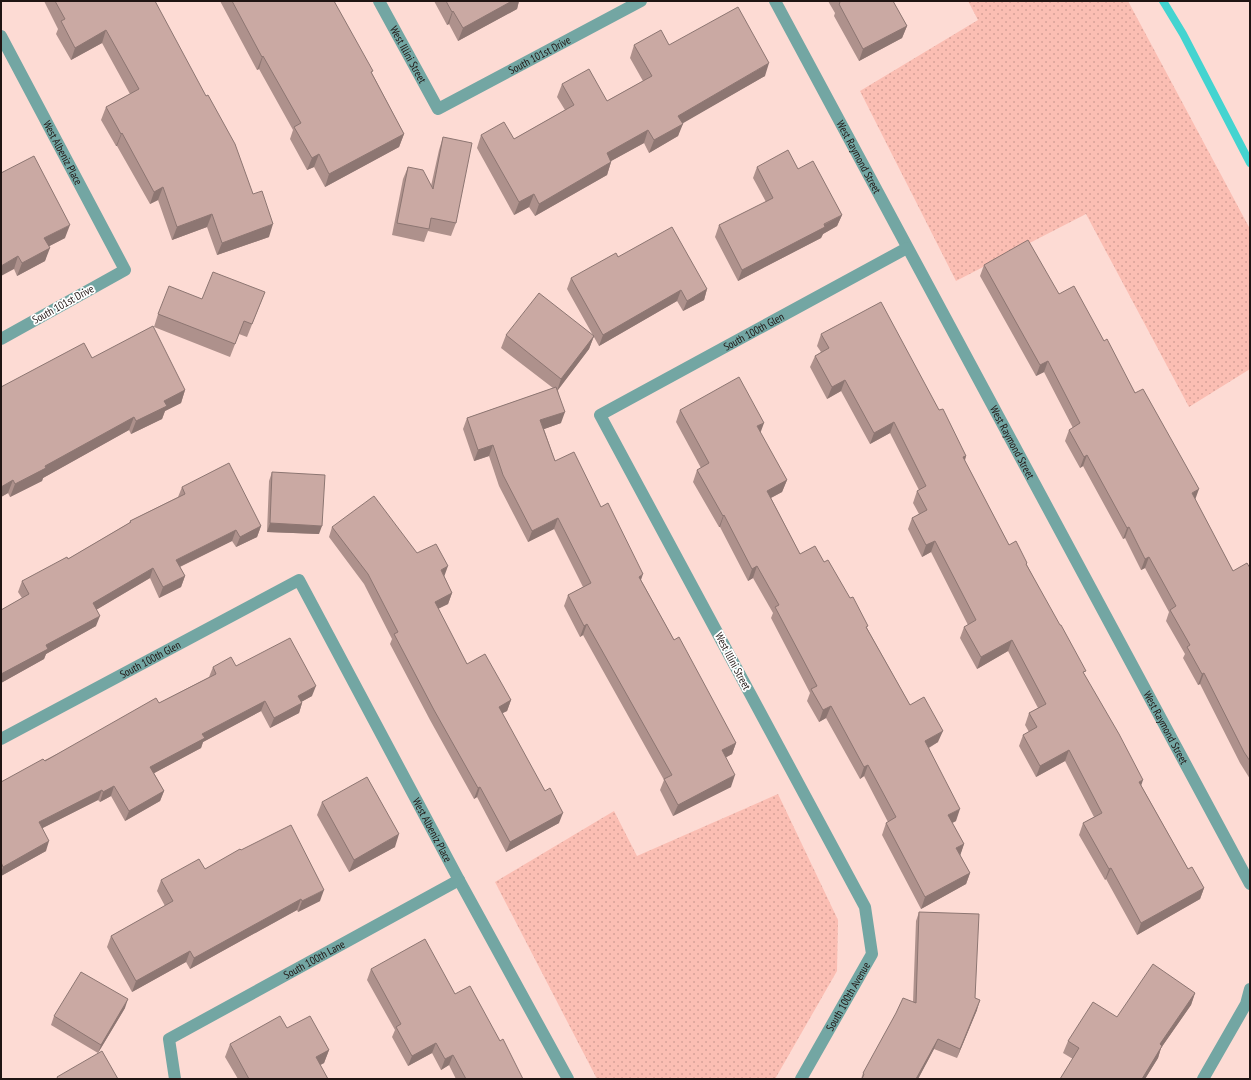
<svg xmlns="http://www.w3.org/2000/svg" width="1251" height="1080" font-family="'PT Sans Narrow',sans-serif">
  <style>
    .park { fill: url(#park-dots) }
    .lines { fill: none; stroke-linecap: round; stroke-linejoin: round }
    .stream { stroke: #43d4d0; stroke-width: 8 }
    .street { stroke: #73a6a3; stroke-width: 12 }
    .wall { fill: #ae918c }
    .shaded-wall { fill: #8d7672 }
    .building { fill: #caa9a3; stroke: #8d7672 }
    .labels { text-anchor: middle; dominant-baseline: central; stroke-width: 3.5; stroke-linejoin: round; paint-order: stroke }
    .street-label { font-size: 11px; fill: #201513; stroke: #fff }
  </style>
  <defs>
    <pattern id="park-dots" width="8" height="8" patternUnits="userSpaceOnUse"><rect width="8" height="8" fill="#fbbeb3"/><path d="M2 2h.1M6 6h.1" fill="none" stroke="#d7a299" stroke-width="1.8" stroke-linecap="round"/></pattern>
  </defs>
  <rect width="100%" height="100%" fill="#fddbd4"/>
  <path class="park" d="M968,1H1128L1250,229V369L1189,407L1086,214L956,281L860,91L978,20Z
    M778,794L838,920L837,971L775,1079H597L495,882L614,811L637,856Z"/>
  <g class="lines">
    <path class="stream" d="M1163,1L1183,34L1250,163"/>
    <g class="street">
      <path id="s1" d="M379,1L438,109L641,1"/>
      <path id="s2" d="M775,1L1250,884"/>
      <path id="s3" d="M1,36L125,270L1,339"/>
      <path id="s4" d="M1,739L299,580L459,880L568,1079"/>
      <path id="s5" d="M175,1079L169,1039L459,880"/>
      <path id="s6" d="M801,1079L872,954L865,907L600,415L907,248"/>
      <path d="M1203,1079L1246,1004L1250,989"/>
    </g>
  </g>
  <path class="wall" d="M44,1H155L269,237L217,255L207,227L172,240L158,200L150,204L117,146H116L101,120L106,107L130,94L102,43L71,60L56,34L58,29Z
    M220,1H334L404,134L399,147L325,187L314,167L307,170L290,139L293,130L259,69L257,70Z
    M434,1H519L517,9L458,41L449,24L447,25Z
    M828,1H893L907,26L902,38L859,61L834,16L835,13Z
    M634,45H669L765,76L682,123L678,136L649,153L644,143L611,161V162L607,175L535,216L529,207L514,215L477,148L481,135L514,139L565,110L557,97L562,84L607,101L643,81L630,58Z
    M443,137L456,223L451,236L428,231L424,242L392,235L403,179L408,167L431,186L439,150Z
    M757,167L798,169L842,215L837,226L823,234L821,238L738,281L715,237L719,225L766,202L753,178Z
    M1,173L65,238L49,246L45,261L17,276L14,269Z
    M984,265L1059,294L1104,341L1135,393L1195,499L1233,571L1250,568V779L1240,763L1200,684L1198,685L1183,658L1185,654L1166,621L1169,612L1145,568L1141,570L1125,538L1123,539L1083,466L1080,468L1065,441L1069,430L1073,428L1044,372L1036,376L980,276Z
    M571,278L707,289L704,300L683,311L677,301L599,346L567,289Z
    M265,292L247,337L239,334L230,357L154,327L158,314L202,299Z
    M821,334L939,410L966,456L965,461L1009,545L1027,565L1084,674L1141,785L1188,869L1204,888L1200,899L1137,935L1106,879L1105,880L1079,835L1083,823L1094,817L1065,761L1036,777L1019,746L1023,735L1029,732L1025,725L1029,713L1038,708L1008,651L977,669L960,638L964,627L968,625L931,552L922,557L908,529L912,518L919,514L913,503L917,491L919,490L890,433L870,444L841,391L827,399L810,367L815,356L821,352L817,346Z
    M506,335L594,336L589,349L558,390L561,423L544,429L555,461L601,507L674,640L736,743L732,754L725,758L731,787L673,816L660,790L664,780L583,635L580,637L564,606L568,595L583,587L554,529L528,542L499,486L489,456L474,461L463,429L467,418L553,388L501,348Z
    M92,358L185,390L181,403L165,411L162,419L131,434L129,430L43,478L42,481L10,497L8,493L1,497V387Z
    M680,410L760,433L787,480L782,492L771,498L800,554L824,562L867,628L910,705L938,742L929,748L956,821L952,823L964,844L960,855L970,873L966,884L921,909L882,835L886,823L888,822L864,776L860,779L826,718L819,722L807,701L810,693L771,618L773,613L753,578L748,581L720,527H719L693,482L697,470L701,468L676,422Z
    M272,472L319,534L267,532L269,481Z
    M182,487L261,526L257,537L236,547L232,541L180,567L185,576L181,587L159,598L150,578L96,610V626L46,654L44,659L1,683V610L22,598L18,592L22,581L68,559L129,523L130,521L178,497Z
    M332,527L417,553L444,576L452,593L448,604L438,609L467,664L511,700L507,711L502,713L559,823L506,852L477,797L474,799L430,720L390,644L392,639L364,584L329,537Z
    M236,666L312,696L301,702L302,703L299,713L270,728L261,711L203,742L201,748L154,773L164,791L160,801L125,821L111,796L100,802L98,800L42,828L46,851L1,876V782L159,703L209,677L213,667Z
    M322,802L395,847L349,872L317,815Z
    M241,850L320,901L298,912L297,910L190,969L186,962L132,992L107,947L111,936L165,906L157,891L161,880L205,869Z
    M919,912L975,998L977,1010L957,1058L934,1049L918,1079H861L863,1073L913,1002L916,921Z
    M371,969L455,994L500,1041L523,1079H456L449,1065L441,1070L432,1053L408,1066L392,1037L395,1030L367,980Z
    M1195,993L1191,1005L1161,1048L1158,1058L1145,1079H1060L1073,1059L1063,1053L1068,1041L1117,1017Z
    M125,1008L98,1053L51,1025L54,1016Z
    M287,1028L329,1050L324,1063L320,1065L328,1079H238L225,1057L230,1044Z"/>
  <path class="shaded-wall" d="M512,1H519L517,9L458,41L463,28Z
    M453,11L449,24L447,25L452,12Z
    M907,26L902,38L859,61L863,49Z
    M106,30L102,43L71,60L75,48Z
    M263,56L259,69L257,70L262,57Z
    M769,63L765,76L673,129L678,116Z
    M683,124L678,136L649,153L654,140Z
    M648,130L644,143L602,166L607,153Z
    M122,133L117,146H116L121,134Z
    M404,134L399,147L325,187L329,174Z
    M319,154L314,167L307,170L312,158Z
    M611,162L607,175L535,216L539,204Z
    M163,187L158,200L150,204L154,192Z
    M534,194L529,207L514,215L519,202Z
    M212,214L207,227L172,240L177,227Z
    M842,215L837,226L823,234L821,238L738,281L742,270Z
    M273,224L269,237L217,255L222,243Z
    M70,225L65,238L40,251L44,238Z
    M50,248L45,261L17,276L22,263Z
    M18,256L14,269L1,276V266Z
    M707,289L704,300L683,311L687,301Z
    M681,290L677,301L599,346L603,335Z
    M594,336L589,349L557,391L561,379Z
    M1048,361L1044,372L1036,376L1040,365Z
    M845,380L841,391L827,399L832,387Z
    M185,390L181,403L165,411L162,419L131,434L136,421L164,401Z
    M565,412L561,423L536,432L540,420Z
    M134,417L129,430L43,478L42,481L10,497L15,484L45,466Z
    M894,422L890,433L870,444L874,433Z
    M764,423L760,434L757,426Z
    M493,445L489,456L474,461L478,450Z
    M1087,455L1083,466L1080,468L1084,457Z
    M966,456L962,467L963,457Z
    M13,480L8,493L1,497V487Z
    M787,480L782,492L763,502L767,491Z
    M1199,489L1195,500L1192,493Z
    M724,515L720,527H719L723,516Z
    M558,518L554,529L528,542L532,531Z
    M270,523L322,526L319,534L267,532Z
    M261,526L257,537L236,547L240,537Z
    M1129,527L1125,538L1123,539L1127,528Z
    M236,530L232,541L173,570L176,560Z
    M935,541L931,552L922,557L926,545Z
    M1149,557L1145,568L1141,570L1145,559Z
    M448,566L444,577L441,570Z
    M757,566L753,578L748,581L752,569Z
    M153,568L150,578L89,614L93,603Z
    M643,574L639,586V577Z
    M185,576L181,587L159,598L163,587Z
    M452,593L448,604L431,612L435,602Z
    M100,616L96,626L46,654L44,659L1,683V674L46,645Z
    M587,624L583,635L580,637L584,626Z
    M1012,640L1008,651L977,669L981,657Z
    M1204,673L1200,684L1198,685L1202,674Z
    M316,686L312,696L294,706L298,696Z
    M511,700L507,711L495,717L499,707Z
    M265,701L261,711L203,742L201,748L147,777L150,767L202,734Z
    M302,703L299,713L270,728L274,718Z
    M831,706L826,718L819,722L823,710Z
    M943,731L938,742L921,752L925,741Z
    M736,743L732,754L717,762L722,750Z
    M1069,750L1065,761L1036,777L1040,766Z
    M868,765L864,776L860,779L864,767Z
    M735,775L731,787L673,816L678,805Z
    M1143,780L1139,792V782Z
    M114,786L111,796L100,802L103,792Z
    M480,787L477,797L474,799L478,788Z
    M102,790L98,800L35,832L39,822Z
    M164,791L160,801L125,821L129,811Z
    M960,809L956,821L944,827L948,815Z
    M563,813L559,823L506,852L510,842Z
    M399,834L395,847L349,872L354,860Z
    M49,841L46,851L1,876V873L3,867Z
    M964,844L960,856L956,848Z
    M1111,868L1106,879L1105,880L1109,869Z
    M970,873L966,884L921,909L925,897Z
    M1204,888L1200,899L1137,935L1141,923Z
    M324,890L320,901L298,912L302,901Z
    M301,899L297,910L190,969L194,958Z
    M190,951L186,962L132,992L136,981Z
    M1195,993L1191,1005L1161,1048L1158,1058L1145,1079H1142L1160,1044Z
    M128,999L125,1008L98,1053L101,1045Z
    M980,1000L977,1010L957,1058L960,1049Z
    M938,1039L934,1049L918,1079H916Z
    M436,1043L432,1053L408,1066L412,1056Z
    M329,1050L324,1063L311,1070L316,1057Z
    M453,1055L449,1065L441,1070L445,1059Z"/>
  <path class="building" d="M55,1H155L206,96L208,95L235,144L253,194L262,191L273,224L222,243L212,214L177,227L163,187L154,192L122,133L121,134L106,107L139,89L106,30L75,48L61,21L65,19Z
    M232,1H334L373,71L371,72L404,134L329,174L319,154L312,158L294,127L301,123L263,56L262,57Z
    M446,1H512L463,28L453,11L452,12Z
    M839,1H893L907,26L863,49L839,4L840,3Z
    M738,7L769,63L678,116L683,124L654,140L648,130L607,153L611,162L539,204L534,194L519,202L481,135L504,122L514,139L574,105L562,84L589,69L607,101L652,76L634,45L661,30L669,45Z
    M443,137L472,143L456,223L431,218L429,229L397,223L408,167L423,170L433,189Z
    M788,150L798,169L813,161L842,215L824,224L825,227L742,270L719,225L773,198L757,167Z
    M34,156L70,225L44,238L50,248L22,263L18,256L1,266V173Z
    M672,227L707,289L687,301L681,290L603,335L571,278L616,253L618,257Z
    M1028,240L1059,294L1074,286L1104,341L1107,339L1135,393L1143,389L1199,489L1192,493L1233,571L1247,563L1250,568V761L1244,752L1204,673L1202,674L1187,647L1190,645L1170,610L1176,606L1149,557L1145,559L1129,527L1127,528L1087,455L1084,457L1069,430L1080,423L1048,361L1040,365L984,265Z
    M213,272L265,292L252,324L244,321L235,344L158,314L169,286L202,299Z
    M539,293L594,336L561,379L506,335Z
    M881,302L939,410L943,409L966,456L963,457L1009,545L1016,541L1027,563L1026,564L1060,625H1061L1086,671L1083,672L1119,734L1143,780L1139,782L1188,869L1192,867L1204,888L1141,923L1111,868L1109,869L1083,823L1102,813L1069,750L1040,766L1023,735L1037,727L1029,713L1046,704L1012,640L981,657L964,627L976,620L935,541L926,545L912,518L927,510L917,491L926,486L894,422L874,433L845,380L832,387L815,356L829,348L821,334Z
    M153,326L185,390L164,401L167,406L136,421L134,417L45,466L46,468L15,484L13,480L1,487V387L84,343L92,358Z
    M739,377L764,423L757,426L787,480L767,491L800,554L815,546L824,562L828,560L850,598L853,597L868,626L866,627L910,705L924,697L943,731L925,741L960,809L948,815L964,844L956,848L970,873L925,897L886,823L896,817L868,765L864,767L831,706L823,710L811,689L817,686L775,607L779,605L757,566L752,569L724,515L723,516L697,470L709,463L680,410Z
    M556,387L565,412L540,420L555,461L574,452L601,507L608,503L643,574L639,577L674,640L679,637L736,743L722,750L735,775L678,805L664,779L672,775L587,624L584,626L568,595L591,583L558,518L532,531L503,475L493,445L478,450L467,418Z
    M229,463L261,526L240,537L236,530L176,560L185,576L163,587L153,568L93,603L100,616L46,645L48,649L1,674V610L29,594L22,581L67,557L68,559L131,522L130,521L185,494L182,487Z
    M272,472L325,475L322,526L270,523Z
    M374,496L417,553L436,544L448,566L441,570L452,593L435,602L467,664L485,654L511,700L499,707L545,791L550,788L563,813L510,842L480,787L478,788L434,710L394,634L398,632L368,574L332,527Z
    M290,638L316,686L298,696L302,703L274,718L265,701L202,734L205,738L150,767L164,791L129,811L114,786L103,792L102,790L39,822L49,841L3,867L1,862V782L43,759L45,761L156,698L159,703L216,674L213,667L231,657L236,666Z
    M367,777L399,834L354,860L322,802Z
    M291,825L324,890L302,901L301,899L194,958L190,951L136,981L111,936L173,901L161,880L199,859L205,869L240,849L241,850Z
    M919,912L979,914L975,998L980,1000L960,1049L938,1039L916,1079H862L864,1074L863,1073L896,1013L903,998L916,1003Z
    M425,939L455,994L470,986L500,1041L503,1039L523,1079H466L453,1055L445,1059L436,1043L412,1056L396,1027L401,1024L371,969Z
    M1153,964L1195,993L1160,1044L1162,1046L1142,1079H1060L1079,1048L1068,1041L1093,1002L1117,1017Z
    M81,972L128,999L101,1045L54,1016Z
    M280,1016L287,1028L310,1016L329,1050L316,1057L328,1079H249L230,1044Z
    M102,1051L118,1079H58L57,1077Z"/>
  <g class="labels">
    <g class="street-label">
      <text stroke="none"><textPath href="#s1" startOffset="61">West Illini Street</textPath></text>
      <text stroke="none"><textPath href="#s1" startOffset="238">South 101st Drive</textPath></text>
      <text stroke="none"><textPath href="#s3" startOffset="132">West Albeniz Place</textPath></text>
      <text stroke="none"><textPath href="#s2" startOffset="177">West Raymond Street</textPath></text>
      <text transform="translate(63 304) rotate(-29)">South 101st Drive</text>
      <text stroke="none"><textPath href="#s6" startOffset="925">South 100th Glen</textPath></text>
      <text stroke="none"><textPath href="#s2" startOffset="501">West Raymond Street</textPath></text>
      <text stroke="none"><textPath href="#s4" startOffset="169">South 100th Glen</textPath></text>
      <text transform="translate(733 661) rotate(62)">West Illini Street</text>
      <text stroke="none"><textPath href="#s2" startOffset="825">West Raymond Street</textPath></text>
      <text stroke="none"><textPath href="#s4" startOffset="621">West Albeniz Place</textPath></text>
      <text stroke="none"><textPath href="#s5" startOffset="206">South 100th Lane</textPath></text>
      <text stroke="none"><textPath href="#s6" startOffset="95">South 100th Avenue</textPath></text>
    </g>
  </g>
  <rect width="1251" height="1080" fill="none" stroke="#201513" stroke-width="4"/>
</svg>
